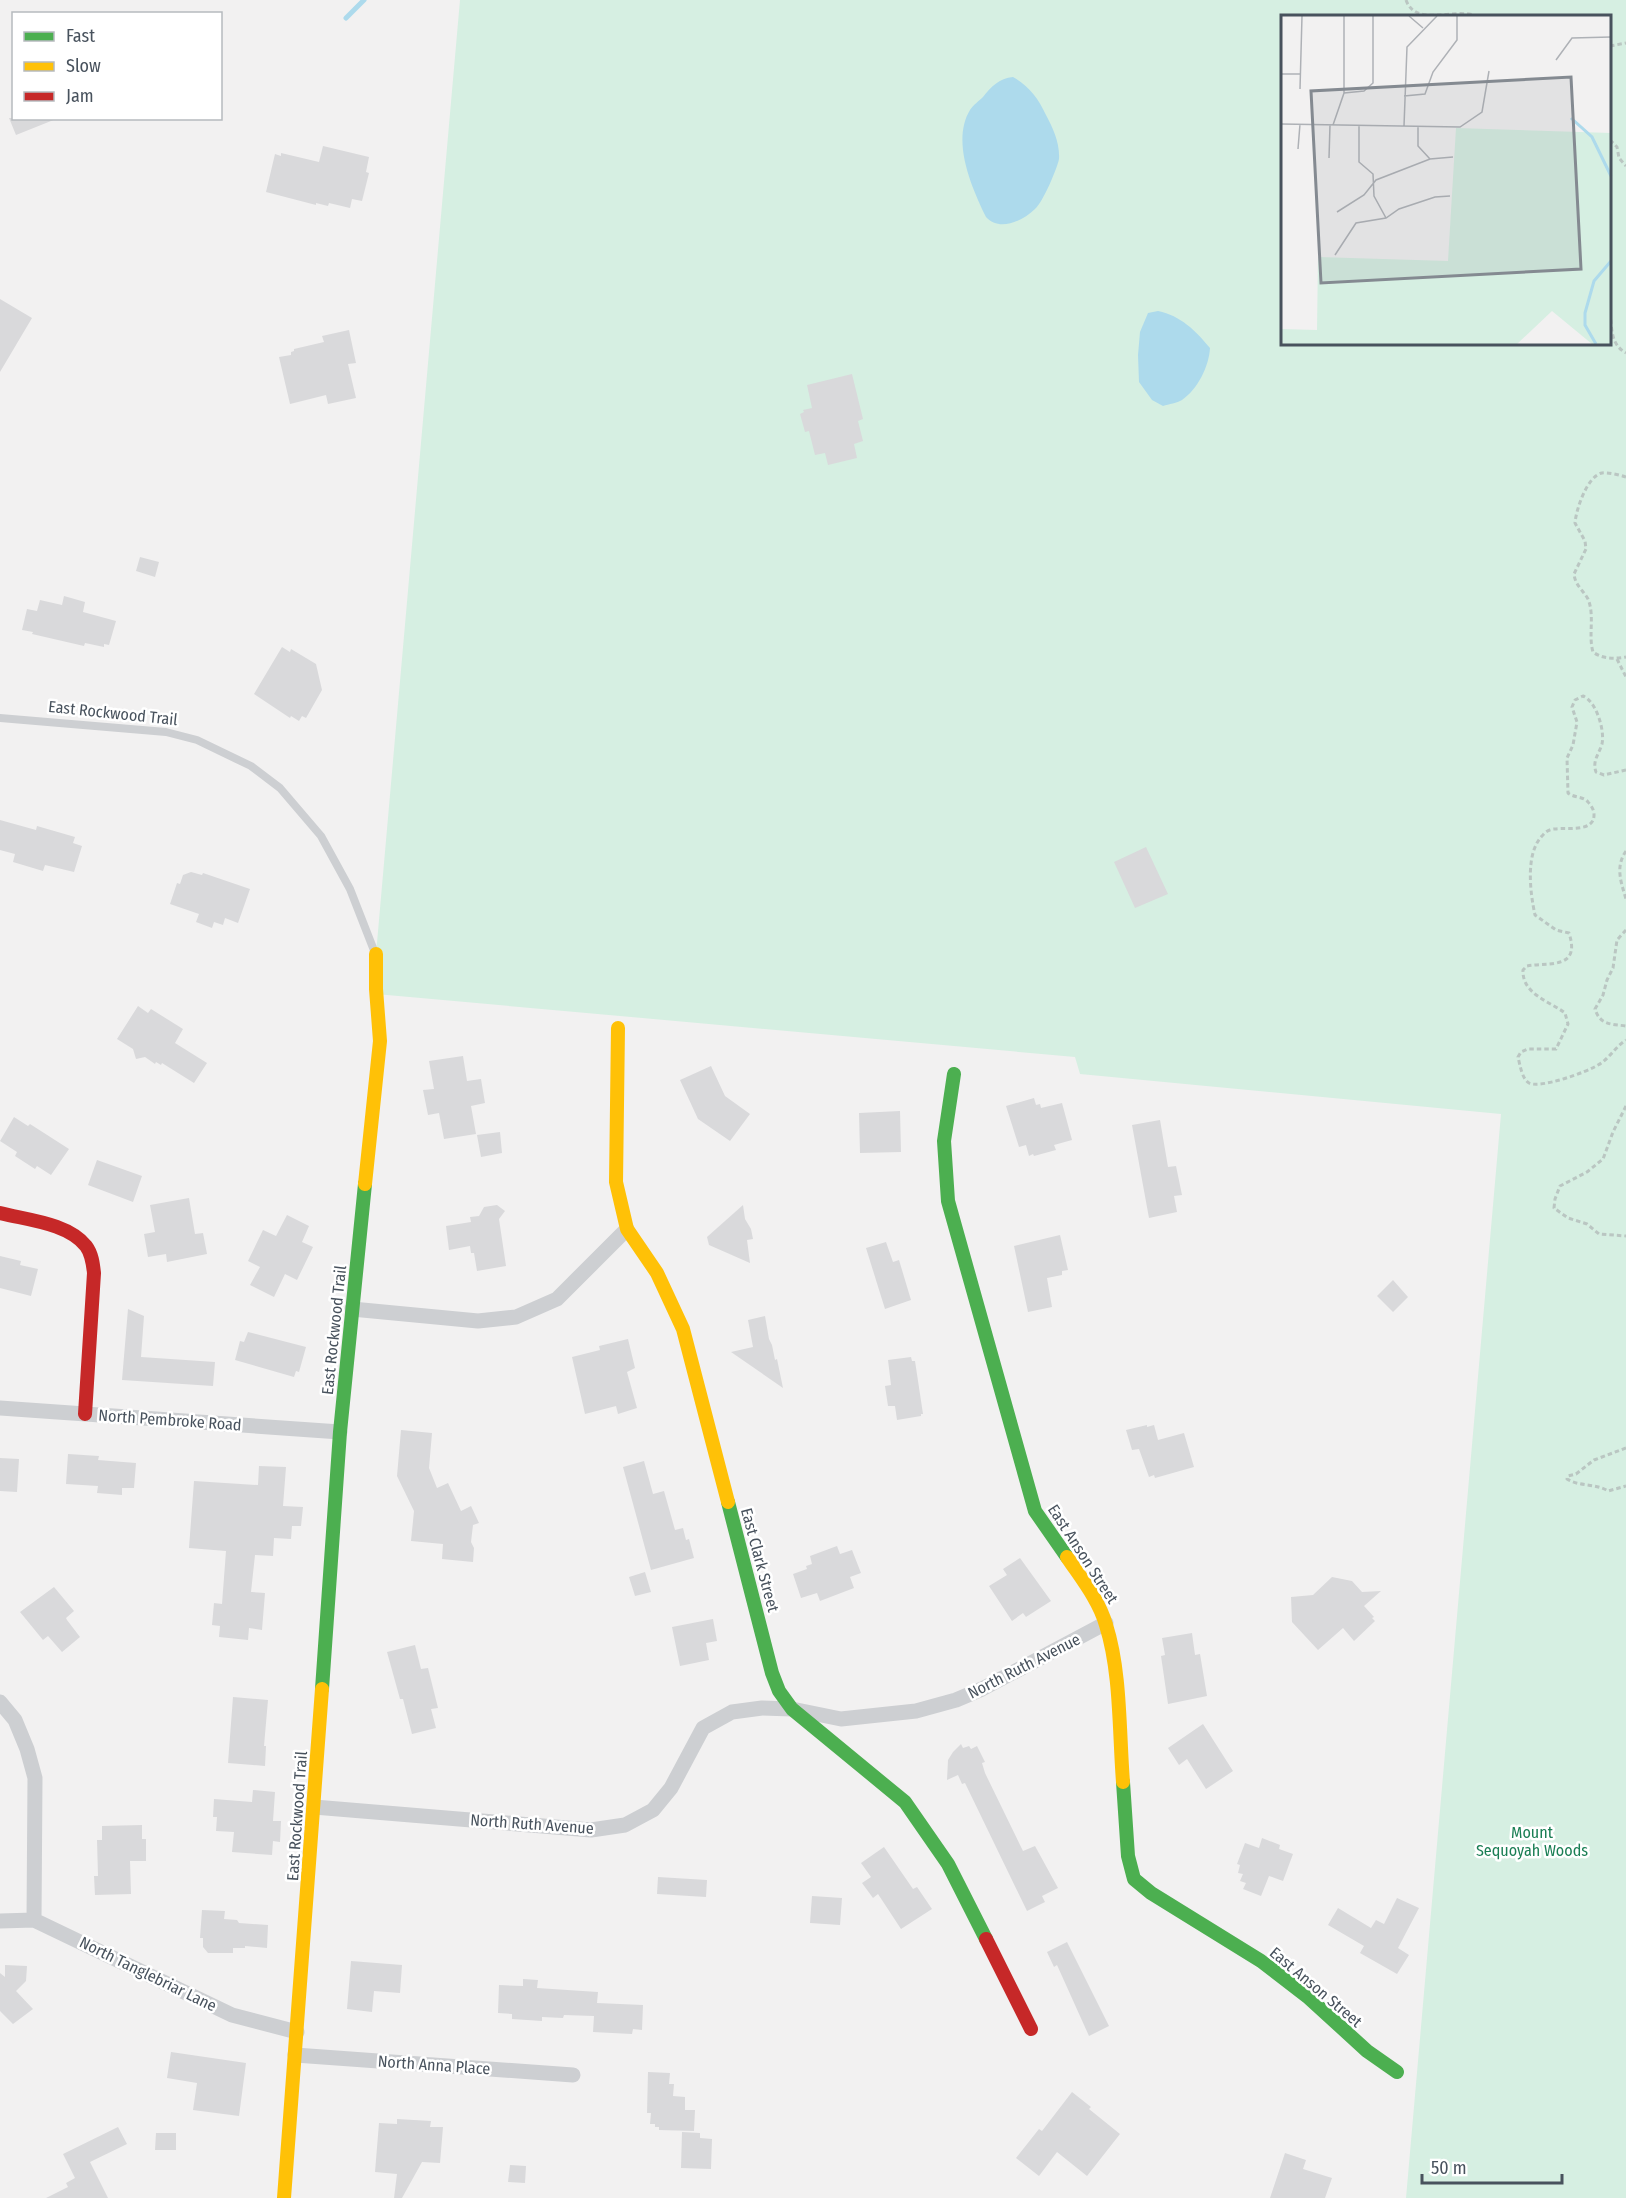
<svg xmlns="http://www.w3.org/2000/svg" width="1626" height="2198" font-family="'Fira Sans Condensed',sans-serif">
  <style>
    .green { fill: #d6efe2; fill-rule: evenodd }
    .water { fill: #addaec }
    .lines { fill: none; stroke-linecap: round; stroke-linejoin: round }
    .stream { stroke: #addaec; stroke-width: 5 }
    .building { fill: #d9d9db }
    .path { stroke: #bac6c2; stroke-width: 3; stroke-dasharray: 4.5 3; stroke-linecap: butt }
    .lane { stroke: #cdcfd2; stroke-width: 8 }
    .street { stroke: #cdcfd2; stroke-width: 15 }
    .fast { stroke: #4caf50; stroke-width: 14 }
    .slow { stroke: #ffc107; stroke-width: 14 }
    .jam { stroke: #c62828; stroke-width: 14 }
    .labels { text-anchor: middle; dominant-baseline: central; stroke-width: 5; stroke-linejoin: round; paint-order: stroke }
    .street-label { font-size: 16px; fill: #48525d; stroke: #fff }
    .park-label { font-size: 16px; fill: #1a7e54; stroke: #fff }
    .inset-river { fill: none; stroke: #addaec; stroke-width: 3 }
    .inset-road { fill: none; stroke: #aeb1b6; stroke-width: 1.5 }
    .view { fill: #848a91; fill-opacity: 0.15; stroke: #848a91; stroke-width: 3 }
    .inset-edge { fill: none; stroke: #48525d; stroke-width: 3 }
  </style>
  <rect width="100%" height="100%" fill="#f2f1f1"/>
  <path class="green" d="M460,0H1626V2198H1406L1501,1114L1080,1074L1075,1057L376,994V954ZM1282,16H1610V344H1282Z"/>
  <path class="water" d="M1013,77C1029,86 1038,98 1046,115C1053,128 1060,143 1059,159C1057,169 1043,202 1035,209C1023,221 999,232 986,217C972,188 951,141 970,110C973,105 979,101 983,97C991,87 999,78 1013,77Z
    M1158,311C1181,316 1195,330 1210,348C1209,366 1198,389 1182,400C1177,403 1169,404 1163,406L1152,400L1139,382L1138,355L1140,332L1148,313Z"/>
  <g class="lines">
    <path class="stream" d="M346,18L364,0"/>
  </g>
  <path class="building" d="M9,118H56V119L16,135Z
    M323,146L369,157L366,172L369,173L362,201L352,199L350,208L329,203L328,206L316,203V205L266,192L275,154L281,156V153L319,162Z
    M0,299L32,318L0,372Z
    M349,330L356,363L348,364L356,398L328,404L326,395L290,404L279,357L291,355V352L294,351V349L324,342L322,336Z
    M852,374L863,419L858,421L863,441L854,444L857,458L828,465L825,453L815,455L809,431L805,432L800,414L804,412L803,410L812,408L807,385Z
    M140,557L159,562L155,577L136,571Z
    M64,596L85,602L83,612L116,621L109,645L104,644V647L85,643L84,646L32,634L33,632L22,630L27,609L37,611L40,600L62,605Z
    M282,647L290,652L291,649L316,664L322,690L306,718L302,716L299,721L291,716L290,718L254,694Z
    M0,820L36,830L37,826L75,837L73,843L82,846L74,872L45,865L43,871L13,862L15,854L0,850Z
    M1146,847L1168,894L1135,908L1114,862Z
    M191,872L202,875L203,873L250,889L238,923L225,918L223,925L214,922L212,928L196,922L199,914L170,904L177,883L180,884L183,875Z
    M138,1006L148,1013L151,1009L183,1029L175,1043L207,1063L194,1083L162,1063L161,1065L156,1062L155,1064L145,1057L136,1059L133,1049L117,1039Z
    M463,1056L467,1081L481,1079L485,1103L471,1106L476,1134L444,1139L439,1113L428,1115L423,1090L434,1089L429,1061Z
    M711,1066L725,1096L750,1114L730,1141L698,1119L680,1080Z
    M1034,1098L1036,1105L1040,1104L1041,1108L1062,1103L1072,1140L1054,1145L1056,1150L1034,1156L1033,1154L1029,1156L1026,1145L1019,1147L1006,1106Z
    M900,1111L901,1152L860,1153L859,1113Z
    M14,1117L28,1126L30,1124L69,1149L51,1175L37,1166L35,1169L15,1156L17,1152L0,1141Z
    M1160,1120L1168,1167L1176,1166L1182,1195L1174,1196L1177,1212L1149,1218L1132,1125Z
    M500,1132L502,1153L481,1157L477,1135Z
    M97,1160L142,1176L133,1202L88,1185Z
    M189,1198L195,1234L203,1233L207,1254L167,1262L166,1254L148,1257L144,1234L155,1232L150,1205Z
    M497,1205L505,1211L499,1219L506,1266L477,1271L474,1253H471L470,1246L449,1250L446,1226L471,1222L470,1217L479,1216L484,1207Z
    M743,1205L745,1219L751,1229L753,1239L747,1240L750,1263L709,1245L707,1237Z
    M287,1215L309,1226L302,1242L313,1247L297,1280L285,1274L274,1297L250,1285L260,1267L248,1261L263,1230L276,1236Z
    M1060,1235L1068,1270L1062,1271V1275L1047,1278L1052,1307L1028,1312L1014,1246Z
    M886,1242L893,1262L899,1260L911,1300L885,1309L866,1248Z
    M0,1256L21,1261L20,1265L38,1269L31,1296L0,1288Z
    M1393,1280L1408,1297L1393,1312L1377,1296Z
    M128,1309L144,1316L141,1357L215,1362L213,1386L122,1380Z
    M765,1316L769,1339L772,1345L775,1360L777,1359L783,1388L731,1352L753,1347L748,1320Z
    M248,1332L306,1347L299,1372L296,1371L294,1377L235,1360L240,1341L244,1342Z
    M628,1339L635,1368L627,1372L637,1408L618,1414L616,1406L585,1414L572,1357L600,1350L599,1346Z
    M911,1357L912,1361H915L923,1414H921V1416L897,1420L895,1406H888L885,1386L891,1385L888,1360Z
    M1147,1425V1427L1154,1425L1158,1440L1184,1433L1194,1467L1155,1478L1154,1475L1149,1477L1139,1449L1132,1450L1126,1430Z
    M401,1430L432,1433L429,1468L437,1488L448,1483L461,1511L471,1506L479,1523L473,1525L471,1542L474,1548L473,1562L442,1559L443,1544L411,1541L414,1511L397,1476Z
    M68,1454L99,1456L98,1460L136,1463L134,1488H122V1495L97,1493L98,1486L66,1484Z
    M0,1458L19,1459L17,1492L0,1491Z
    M644,1461L653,1494L664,1491L675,1530L683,1528L686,1540L689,1539L694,1558L651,1570L623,1467Z
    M259,1466L286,1467L283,1506L303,1507L301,1526H292L291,1539L274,1538L273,1556L255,1555L251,1592L265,1593L262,1630L249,1628L248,1640L219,1637L220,1626L212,1625L214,1603L222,1604L226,1551L189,1548L194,1481L258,1485Z
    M837,1546L840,1554L852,1550L861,1573L850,1577L854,1588L820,1601L817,1593L801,1598L793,1574L807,1569L806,1566L812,1564L810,1556Z
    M1020,1558L1051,1601L1026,1617L1023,1613L1012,1621L989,1586L1007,1575L1003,1569Z
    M645,1572L651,1592L635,1596L629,1577Z
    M1332,1577L1352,1581L1362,1592L1381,1591L1364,1606L1374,1617L1372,1618L1375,1621L1354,1641L1343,1628L1318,1650L1292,1622L1291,1597L1313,1595Z
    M54,1587L74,1611L66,1618L67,1620L80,1637L62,1652L48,1636L43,1640L20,1612Z
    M713,1619L717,1641L706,1643L709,1660L680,1666L672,1627Z
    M1192,1633L1195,1655L1200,1654L1207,1696L1168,1704L1161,1656L1165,1655L1162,1638Z
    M415,1645L421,1669L428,1668L438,1708L431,1709L436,1728L412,1734L403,1699H400L387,1652Z
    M233,1697L268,1700L264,1746H266L265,1766L228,1763Z
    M1203,1724L1233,1771L1206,1789L1187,1759L1179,1765L1168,1748Z
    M961,1744L963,1748L969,1746L971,1749L977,1746L985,1762L982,1763L985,1773L1023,1851L1035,1846L1058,1888L1042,1896L1045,1902L1027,1911L965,1783L962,1784L958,1775L947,1780L948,1760L953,1752Z
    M253,1790L275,1792L273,1821H281L280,1842L273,1841L272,1855L232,1852L234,1832L216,1831L217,1817H213L214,1799L252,1802Z
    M142,1825V1839H146V1861H130L131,1894L95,1895L94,1876H98L97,1840H102V1826Z
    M1262,1838L1280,1845L1279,1849L1293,1854L1283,1881L1269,1876L1261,1896L1243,1889L1246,1883L1240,1881L1243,1874L1238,1873L1240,1865L1237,1864L1245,1843L1259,1848Z
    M884,1847L913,1889L917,1887L932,1909L901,1929L878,1894L873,1898L862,1883L871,1877L861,1863Z
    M658,1877L707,1880L706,1897L657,1894Z
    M812,1896L842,1898L840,1925L810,1923Z
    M1397,1898L1419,1908L1398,1948L1409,1955L1397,1974L1360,1953L1364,1946L1328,1925L1338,1908L1371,1928L1376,1920L1384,1924Z
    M202,1910L225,1911L224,1919L237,1920L239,1923L268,1925L267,1948L245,1946V1948H233V1953H208L203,1947V1938H200Z
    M1067,1942L1109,2026L1089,2036L1057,1965L1054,1967L1047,1952Z
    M351,1961L402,1965L400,1993L374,1991L372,2012L347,2009Z
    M5,1965L27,1966L26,1981L16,1991L33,2009L13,2024L0,2011V1973L5,1977Z
    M523,1979L538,1980L537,1988L598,1992L597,2003L643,2005L642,2030L633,2029L632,2034L593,2032L594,2016L564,2015L563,2018L542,2017V2021L512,2019V2014L498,2013L499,1985L523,1986Z
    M171,2052L246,2063L239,2116L193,2110L197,2083L167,2078Z
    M648,2072L670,2073L669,2084H674L673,2096L685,2097V2110H695L694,2131L659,2130V2127H655V2124H650L651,2113H647Z
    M1072,2092L1091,2107L1089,2109L1120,2134L1087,2176L1057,2152L1039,2176L1016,2158L1039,2129L1042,2131Z
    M397,2119L431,2121L430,2127H443L440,2163L422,2162L402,2198H394L397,2174L375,2172L379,2123L397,2124Z
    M118,2127L127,2144L90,2162L108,2198H46L68,2187L66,2183L75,2178L63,2154Z
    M682,2132L700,2133V2138L712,2139L711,2169L681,2168Z
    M156,2133H176V2150H155Z
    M1285,2153L1306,2160L1303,2169L1332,2178L1325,2198H1270Z
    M510,2165L526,2166L525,2183L508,2182Z"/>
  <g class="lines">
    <path class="path" d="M1406,0C1416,28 1455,7 1476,16
      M1610,46L1626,43
      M1610,140L1617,147L1619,158L1626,166
      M1610,312C1612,328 1610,344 1626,353
      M1626,477C1620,475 1608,472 1602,473C1587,476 1576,510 1575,523L1585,541L1586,549L1574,574C1575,585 1583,590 1588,599C1595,616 1588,635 1593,652C1602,659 1615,659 1626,657
      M1617,659L1626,677
      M1626,770L1604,775L1596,772C1592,761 1599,754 1602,744C1605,730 1596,701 1583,696L1575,700L1572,707L1577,722L1573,745L1567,758L1568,793C1574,798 1583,796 1588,802C1591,805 1594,810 1594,814C1595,833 1567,827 1555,829C1551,829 1546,831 1543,835C1525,852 1530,892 1535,915L1556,930L1569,933C1581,970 1549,962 1527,966L1523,970C1522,994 1549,1001 1565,1013L1568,1024L1556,1049H1528L1521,1052L1518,1057C1520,1065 1522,1079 1529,1083C1540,1089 1587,1072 1598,1065C1609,1059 1615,1047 1626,1040
      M1626,851C1615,867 1621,882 1626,899
      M1626,930L1617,940L1613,968L1607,980L1603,995L1595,1009C1600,1025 1611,1024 1626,1026
      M1626,1106L1613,1132L1603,1159L1587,1172L1560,1186L1555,1199L1554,1208L1568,1218L1587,1224L1599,1234L1626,1236
      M1626,1448L1594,1460L1576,1474L1568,1476L1567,1479C1580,1487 1595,1483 1608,1491L1626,1486"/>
    <path class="lane" d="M0,718L166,732L197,740L251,766L280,788L321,836L350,889L375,953"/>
    <path class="street" d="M352,1309L478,1321L516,1317L557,1299L627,1229
      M0,1408L340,1432
      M0,1702L15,1720L27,1749L35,1778L34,1920
      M314,1807L591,1830L625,1825L653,1810L671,1788L703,1728L732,1712L762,1708L792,1709L841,1719L916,1711L956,1700L982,1689L1106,1623
      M0,1921L34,1920L232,2015L297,2032
      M295,2055L573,2075"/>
    <path class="fast" d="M954,1074L944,1141L948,1201L1035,1511L1067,1557
      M728,1502L772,1673L779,1691L792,1709L905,1802L948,1864L986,1939
      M322,1689L340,1432L365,1184
      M1123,1782L1128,1856L1134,1879L1151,1893L1261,1961L1309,1998L1367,2051L1397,2072"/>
    <path class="slow" d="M618,1028L616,1182L627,1229L657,1273L683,1329L728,1502
      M365,1184L380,1041L376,989V954
      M1067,1557C1081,1578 1099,1600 1106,1625C1121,1672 1119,1732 1123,1782
      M284,2198L322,1689"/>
    <path class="jam" d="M0,1213C27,1220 68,1223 86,1246C92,1254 93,1264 94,1273L85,1414
      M986,1939L1031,2029"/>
  </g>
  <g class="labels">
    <g class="street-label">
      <text transform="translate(113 713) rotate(6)">East Rockwood Trail</text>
      <text transform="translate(334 1330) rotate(-84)">East Rockwood Trail</text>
      <text transform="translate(170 1420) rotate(4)">North Pembroke Road</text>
      <text transform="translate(1083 1554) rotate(57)">East Anson Street</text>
      <text transform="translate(760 1560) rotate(75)">East Clark Street</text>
      <text transform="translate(1024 1666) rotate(-27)">North Ruth Avenue</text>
      <text transform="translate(297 1816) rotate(-86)">East Rockwood Trail</text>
      <text transform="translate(532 1824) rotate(4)">North Ruth Avenue</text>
      <text transform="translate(148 1974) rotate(26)">North Tanglebriar Lane</text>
      <text transform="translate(1316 1987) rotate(40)">East Anson Street</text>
      <text transform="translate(434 2065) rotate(4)">North Anna Place</text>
    </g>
    <g class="park-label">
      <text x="1532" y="1832">Mount<tspan x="1532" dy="18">Sequoyah Woods</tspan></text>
    </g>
  </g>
  <g transform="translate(1281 15)">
    <rect width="330" height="330" fill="#f2f1f1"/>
    <path d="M175,113L330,118V329H311L271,296L236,329H0V314L36,315L37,242L167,246Z" fill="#d6efe2"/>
    <path class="inset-river" d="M290,103L311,122L330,161M315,329L304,310V298L313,266L330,246"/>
    <path class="inset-road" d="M128,1L142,13M275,45L291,23L330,22M0,59H19M19,74L21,1M63,78L83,76L92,68V1M123,81L144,79L152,57L176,25V1M0,109L179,112L201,97L208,56M52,110L63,78V1M78,110V147L92,159L93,181L105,203M123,111L126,32L156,1M137,112V131L149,144M17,134L19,109M48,143L49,110M56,197L83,180L95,165L149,144L172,142M54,240L75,208L105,203L118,194L154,182L169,181"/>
    <path class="view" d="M290,62L300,254L40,268L30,76Z"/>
    <rect width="330" height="330" class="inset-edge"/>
  </g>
  <rect x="12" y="12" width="210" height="108" fill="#ffffff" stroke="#b6babe" stroke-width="1.5"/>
  <rect x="24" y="32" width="30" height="9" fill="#4caf50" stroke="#b6babe" stroke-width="1.5"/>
  <text x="66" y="42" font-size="18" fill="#48525d">Fast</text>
  <rect x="24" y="62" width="30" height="9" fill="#ffc107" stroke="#b6babe" stroke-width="1.5"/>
  <text x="66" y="72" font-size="18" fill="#48525d">Slow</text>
  <rect x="24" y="92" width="30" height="9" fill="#c62828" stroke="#b6babe" stroke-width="1.5"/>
  <text x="66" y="102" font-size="18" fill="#48525d">Jam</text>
  <path d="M1422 2174v9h140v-9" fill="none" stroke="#48525d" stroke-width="3"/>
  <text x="1431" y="2174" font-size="18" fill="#48525d" stroke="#ffffff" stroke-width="4.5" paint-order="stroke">50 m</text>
</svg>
